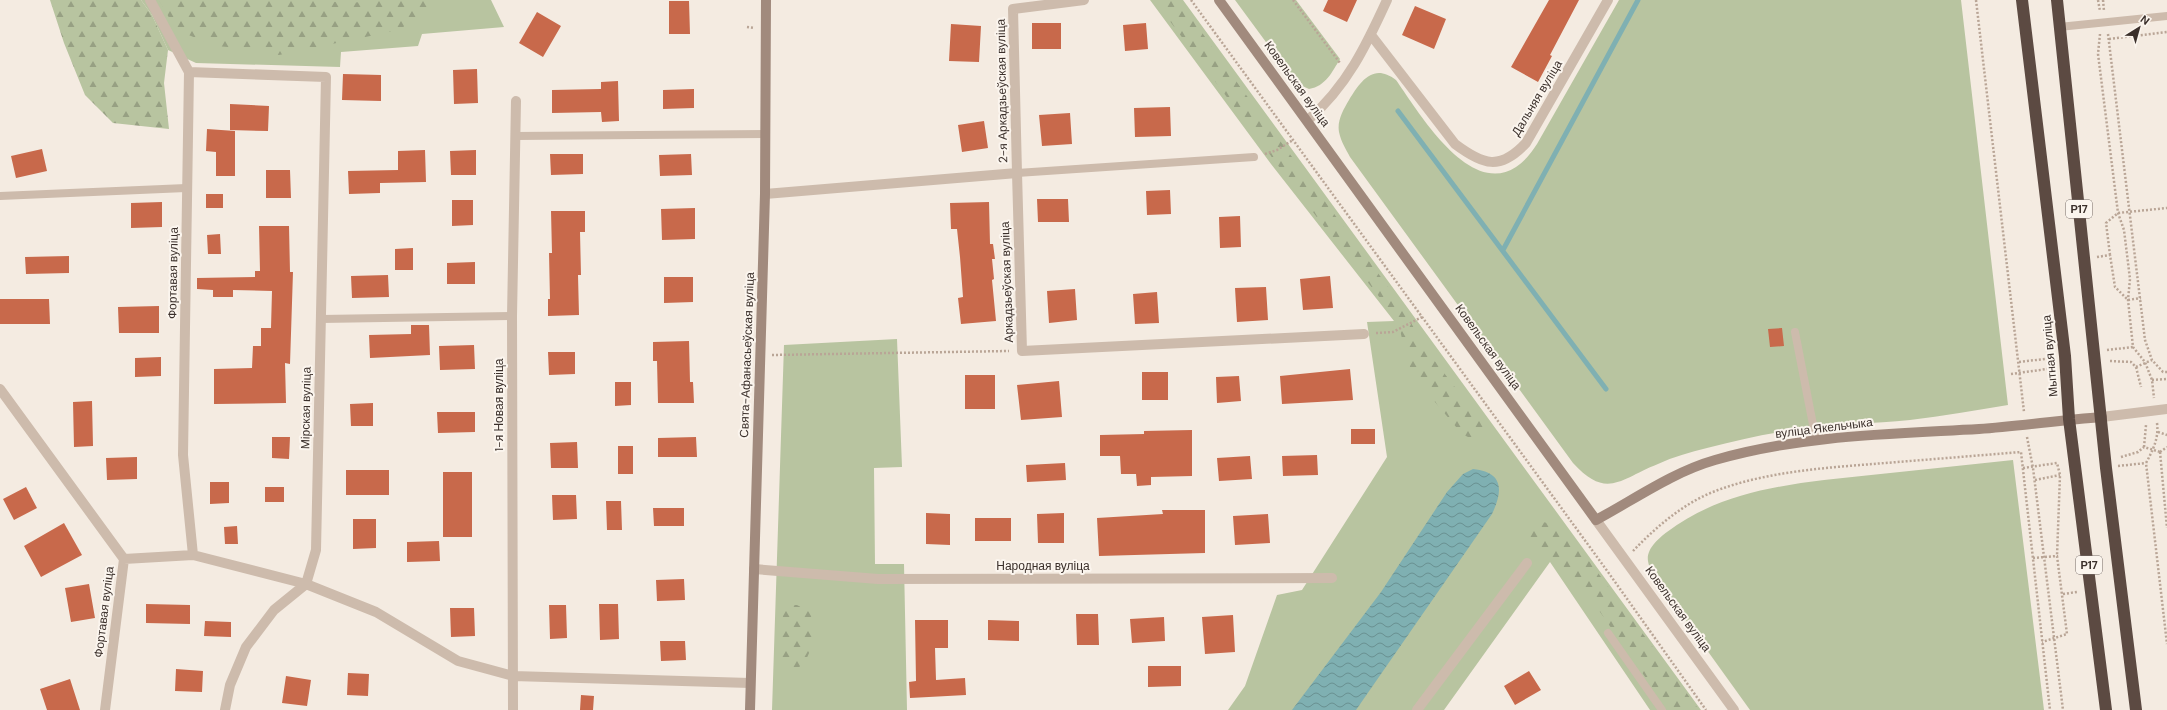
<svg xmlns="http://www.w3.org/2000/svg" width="2167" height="710" font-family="'DM Sans',sans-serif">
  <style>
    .grass { fill: #b8c4a0 }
    .forest { fill: url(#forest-firs) }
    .water { fill: url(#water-waves) }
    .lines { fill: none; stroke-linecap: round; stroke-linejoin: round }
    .stream { stroke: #7fb0b2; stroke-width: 5 }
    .building { fill: #c8694b }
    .path { stroke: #b9a596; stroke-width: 2.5; stroke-dasharray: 2 2; stroke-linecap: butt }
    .lane { stroke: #cdbbac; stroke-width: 8 }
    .street { stroke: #cdbbac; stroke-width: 10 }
    .secondary { stroke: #a18a7d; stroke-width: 10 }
    .highway { stroke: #5c4a42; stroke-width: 12 }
    .labels { text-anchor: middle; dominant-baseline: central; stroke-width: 4; stroke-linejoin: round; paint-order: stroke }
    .shield { fill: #fbf5ee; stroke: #756b66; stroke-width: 1 }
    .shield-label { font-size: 11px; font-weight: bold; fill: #3b302b }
    .street-label { font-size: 12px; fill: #3b302b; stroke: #fbf5ee }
  </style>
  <defs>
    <pattern id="forest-firs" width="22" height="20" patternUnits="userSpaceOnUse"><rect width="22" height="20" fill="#b8c4a0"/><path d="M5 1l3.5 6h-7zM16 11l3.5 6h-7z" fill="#97a083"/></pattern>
    <pattern id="water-waves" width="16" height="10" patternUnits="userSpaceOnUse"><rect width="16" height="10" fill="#7fb0b2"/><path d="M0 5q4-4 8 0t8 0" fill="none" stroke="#699091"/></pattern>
  </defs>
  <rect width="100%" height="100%" fill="#f4ebe1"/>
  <path class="grass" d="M141,0H491L504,27L422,34L418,46L341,52L340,67L196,63L168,50L152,15Z
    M1150,0H1183L1701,710H1650L1550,562L1444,710H1228L1245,686L1277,595L1302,590L1387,457L1367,322L1394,321L1271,164Z
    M1235,0H1296L1340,59C1332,72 1326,86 1309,89L1296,83Z
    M1619,0H1961L2008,405C1976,410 1943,416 1910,420C1874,424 1837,423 1801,429C1769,433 1738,440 1707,448C1690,452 1673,457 1658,464C1620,479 1607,500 1573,463L1350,157C1346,149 1341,142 1339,132C1337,121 1343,110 1349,100C1360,82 1373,62 1396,80C1418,111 1469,198 1516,167C1525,161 1531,153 1537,144Z
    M897,339L902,467L874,468L875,564H904L907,710H772L784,345Z
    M2013,460L2044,710H1750L1658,582C1654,576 1649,568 1648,561C1646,549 1659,538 1667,532C1727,487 1799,483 1871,475C1919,470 1966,465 2013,460Z"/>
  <path class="forest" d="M50,0H141L152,15L168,50L164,83L169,129L113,123L85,95L64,43Z
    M159,0H310L350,3L380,0H440L399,30L279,55L251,49L216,46L176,30Z
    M1154,0H1179L1241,88L1400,303L1425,348L1483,424L1486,429L1483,438H1470L1462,434L1435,402L1408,364L1400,330L1391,312L1316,216Z
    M1543,522L1552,524L1563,532L1587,558L1699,710H1668L1589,596L1562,565L1550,556L1528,546L1523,538L1524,530L1531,523Z
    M791,605H797L810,612C817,629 813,662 794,670L785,666L780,656L783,613L786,608Z"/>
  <path class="water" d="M1473,469C1504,472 1503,491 1492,514L1356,710H1292L1381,592L1447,492L1463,474Z"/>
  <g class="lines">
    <path class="stream" d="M1398,111L1606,389
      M1503,250L1638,0"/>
  </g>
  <path class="building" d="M1328,0H1357L1347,22L1323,11Z
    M1549,0H1579L1550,55L1552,56L1538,82L1511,67Z
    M669,1H689L690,34H669Z
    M1415,6L1446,19L1434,49L1402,35Z
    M537,12L561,26L543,57L519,43Z
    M1032,23H1061V49H1032Z
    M1146,23L1148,49L1125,51L1123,25Z
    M951,24L981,26L979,62L949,61Z
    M477,69L478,103L454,104L453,70Z
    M343,74L381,75V101L342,100Z
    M618,81L619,121L602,122L601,112L552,113V90L601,89V82Z
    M694,89V108L663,109V90Z
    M230,104L269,106L268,131L230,130Z
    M1170,107L1171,136L1135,137L1134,108Z
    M1070,113L1072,144L1042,146L1039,115Z
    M984,121L988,148L962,152L958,125Z
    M207,129L235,131V176H216V152L206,151Z
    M42,149L47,171L16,178L11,156Z
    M425,150L426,182L380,183V193L349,194L348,171L398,170V151Z
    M476,150V175H451L450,151Z
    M550,154H583V174L551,175Z
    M691,154L692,175L660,176L659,155Z
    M266,170H290L291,198H266Z
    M1170,190L1171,214L1147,215L1146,191Z
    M206,194H223V208H206Z
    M1037,199H1068L1069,222H1038Z
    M452,200H473V225L452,226Z
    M162,202V227L131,228V203Z
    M989,202L990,244H993L995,259H992L994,279L992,280L996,321L961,324L958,298L963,297L960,257L957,229H951L950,203Z
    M695,208V239L662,240L661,209Z
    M551,211H585V232H580L581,275H578L579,315L548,316V299H550L549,253H552Z
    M1240,216L1241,247L1220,248L1219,217Z
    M259,226H289L290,272H293L290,364L285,363L286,403L214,404V369L252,368L253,346H261V328H271L272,291L233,290V297H213V290L197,289V278L255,277V271H260Z
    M220,234L221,254H208L207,235Z
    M413,248V270H395V249Z
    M69,256V273L26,274L25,257Z
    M475,262V284H447V263Z
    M388,275L389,297L352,298L351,276Z
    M1330,276L1333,308L1303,310L1300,279Z
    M664,277H693V302L664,303Z
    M1266,287L1268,320L1237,322L1235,288Z
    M1075,289L1077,320L1049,323L1047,291Z
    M1157,292L1159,323L1135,324L1133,294Z
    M0,299H49L50,324H0Z
    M159,306V333H119L118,307Z
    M411,325H429L430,355L370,358L369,335L411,334Z
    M1782,328L1784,346L1770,347L1768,329Z
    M689,341L690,382H693L694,403H658L657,361H653V342Z
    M474,345L475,369L440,370L439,346Z
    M548,352H575V374L549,375Z
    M161,357V376L135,377V358Z
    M1350,369L1353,400L1282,404L1280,376Z
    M1142,372H1168V400H1142Z
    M965,375H995V409H965Z
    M1239,376L1241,401L1217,403L1216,377Z
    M1059,381L1062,417L1021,420L1017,385Z
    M615,382H631V405L615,406Z
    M92,401L93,446L74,447L73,402Z
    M373,403V426H351L350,404Z
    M437,412H475V432L438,433Z
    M1351,429H1375V444H1351Z
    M1192,430V476L1151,477V485L1137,486L1136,474H1121L1120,456H1100V435L1144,434V431Z
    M272,437H290L289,459L272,458Z
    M696,437L697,457H658V438Z
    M577,442L578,468H551L550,443Z
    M618,446H633V474H618Z
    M1317,455L1318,475L1283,476L1282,456Z
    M1250,456L1252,479L1219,481L1217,458Z
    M137,457V479L107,480L106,458Z
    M1065,463L1066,480L1027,482L1026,465Z
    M346,470H389V495H346Z
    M443,472H472V537H443Z
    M210,482H229V503L210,504Z
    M26,487L37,508L14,520L3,499Z
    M265,487H284V502H265Z
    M552,495H576L577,519L553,520Z
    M606,501H621L622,530H607Z
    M653,508H684V526H654Z
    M1162,510H1205V553L1099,556L1097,518L1163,514Z
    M926,513L950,514V545L926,544Z
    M1064,513V543H1038L1037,514Z
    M1268,514L1270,543L1235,545L1233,516Z
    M975,518H1011V541H975Z
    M353,519H376V548L353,549Z
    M64,523L82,555L41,577L24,546Z
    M237,526L238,544H225L224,527Z
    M439,541L440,561L407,562V542Z
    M684,579L685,600L657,601L656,580Z
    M89,584L95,618L71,622L65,588Z
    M146,604L190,605V624L146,623Z
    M599,604H618L619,639L600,640Z
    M549,605H566L567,638L550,639Z
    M450,608H474L475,636L451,637Z
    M1076,614H1098L1099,645H1077Z
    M1233,615L1235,652L1205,654L1202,617Z
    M1164,617L1165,641L1132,643L1130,619Z
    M915,620H948V648H935L936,680L965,678L966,695L910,698L909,682L916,681Z
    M988,620L1019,621V641L988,640Z
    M205,621L231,622V637L204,636Z
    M660,641H685L686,660L661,661Z
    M1148,666H1181V686L1148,687Z
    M176,669L203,671L202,692L175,691Z
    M1529,671L1541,690L1515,705L1504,686Z
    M348,673L369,674L368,696L347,695Z
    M286,676L311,680L307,706L282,703Z
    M70,679L80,710H47L40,689Z
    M581,695L594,696L593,710H580Z"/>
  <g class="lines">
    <path class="path" d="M1191,0L1608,572L1706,710
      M1293,0L1340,63
      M1976,0L2024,412
      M2098,0L2100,11
      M2103,0L2104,11
      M747,27L754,28
      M2100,34L2098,54L2118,213L2124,230L2130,279L2128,300L2133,347L2145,362L2152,380L2154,398
      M2108,34L2145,340L2152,360
      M2109,39L2167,32
      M1265,154L1277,150L1293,140
      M2110,255L2106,223L2118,213L2167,208
      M2097,257L2110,255L2115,287L2128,300L2141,298
      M1376,333L1393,332L1422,317
      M2107,350L2133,347
      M772,355L1009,351
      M2110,361L2131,362L2136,367L2152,360L2163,372H2167
      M2019,362L2053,358
      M2136,367L2141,387
      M2011,374L2047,369
      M2152,380L2167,379
      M2157,423C2159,438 2153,450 2146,463L2167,644
      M2158,432L2167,435
      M2027,437L2033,468L2063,710
      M2144,447L2146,425
      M2160,452L2167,528
      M2160,452L2167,447
      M2121,457L2138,452L2144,447L2160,452
      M2118,466L2146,463
      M2023,468L2057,463L2060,475L2057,556
      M2035,480L2060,475
      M1633,551C1657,526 1685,502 1718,490C1767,472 1822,468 1873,464C1922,460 1972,456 2021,452L2050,710
      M2033,558L2057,556L2067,634L2042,642
      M2063,594L2077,592"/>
    <path class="lane" d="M2059,27L2167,16
      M515,136L765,134
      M1017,173L1254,157
      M0,196L186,188
      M321,319L512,316
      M1795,332L1816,440
      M1608,633L1662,710"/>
    <path class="street" d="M150,0L189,72L183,455L193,555
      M1371,35L1455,144C1483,165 1500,171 1526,143L1608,0
      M189,72L326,77L316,550L306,584L274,610L246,647L230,685L225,710
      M1308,120C1347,86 1366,46 1387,0
      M1017,173L1013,9L1084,0
      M765,194L1017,173L1022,351L1364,334
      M0,389L124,559L105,710
      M2102,417L2167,409
      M1596,520L1734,710
      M124,559L193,555L306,584L376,612L458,661L513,676L750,683
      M754,569L878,579L1332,578
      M513,710L512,316L516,101
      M1417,710L1527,563"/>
    <path class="secondary" d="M1219,0L1596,520C1635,499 1673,472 1715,460C1801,435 1891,434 1979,429C2020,426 2061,420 2102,417
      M750,710L765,194L766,0"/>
    <path class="highway" d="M2022,0L2065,356L2069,419L2106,710
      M2057,0L2106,468L2136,710"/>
  </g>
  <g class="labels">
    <g class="shield">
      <rect x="2066" y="200" width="26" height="18" rx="3"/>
      <rect x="2076" y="556" width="26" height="18" rx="3"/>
    </g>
    <g class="shield-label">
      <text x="2079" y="209">Р17</text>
      <text x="2089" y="565">Р17</text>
    </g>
    <g class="street-label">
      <text transform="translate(1297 84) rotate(54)">Ковельская вуліца</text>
      <text transform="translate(1002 91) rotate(-91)">2-я Аркадзьеўская вуліца</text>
      <text transform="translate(1537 98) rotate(-59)">Дальняя вуліца</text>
      <text transform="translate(173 273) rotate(-89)">Фортавая вуліца</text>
      <text transform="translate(1007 282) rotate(-92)">Аркадзьеўская вуліца</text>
      <text transform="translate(1488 347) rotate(54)">Ковельская вуліца</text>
      <text transform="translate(747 355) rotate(-88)">Свята-Афанасьеўская вуліца</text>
      <text transform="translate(2050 356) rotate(-95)">Мытная вуліца</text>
      <text transform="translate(499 405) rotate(-90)">1-я Новая вуліца</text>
      <text transform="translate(306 408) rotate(-89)">Мірская вуліца</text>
      <text transform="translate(1824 428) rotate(-7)">вуліца Якельчыка</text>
      <text x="1043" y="566">Народная вуліца</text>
      <text transform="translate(1678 609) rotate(54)">Ковельская вуліца</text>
      <text transform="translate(104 612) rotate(-83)">Фортавая вуліца</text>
    </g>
  </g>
  <g transform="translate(2139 28) rotate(37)" stroke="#fbf5ee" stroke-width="3" paint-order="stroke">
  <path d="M0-3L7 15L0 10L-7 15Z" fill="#3b302b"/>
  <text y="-6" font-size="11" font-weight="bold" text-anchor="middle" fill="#3b302b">N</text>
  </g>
</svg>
